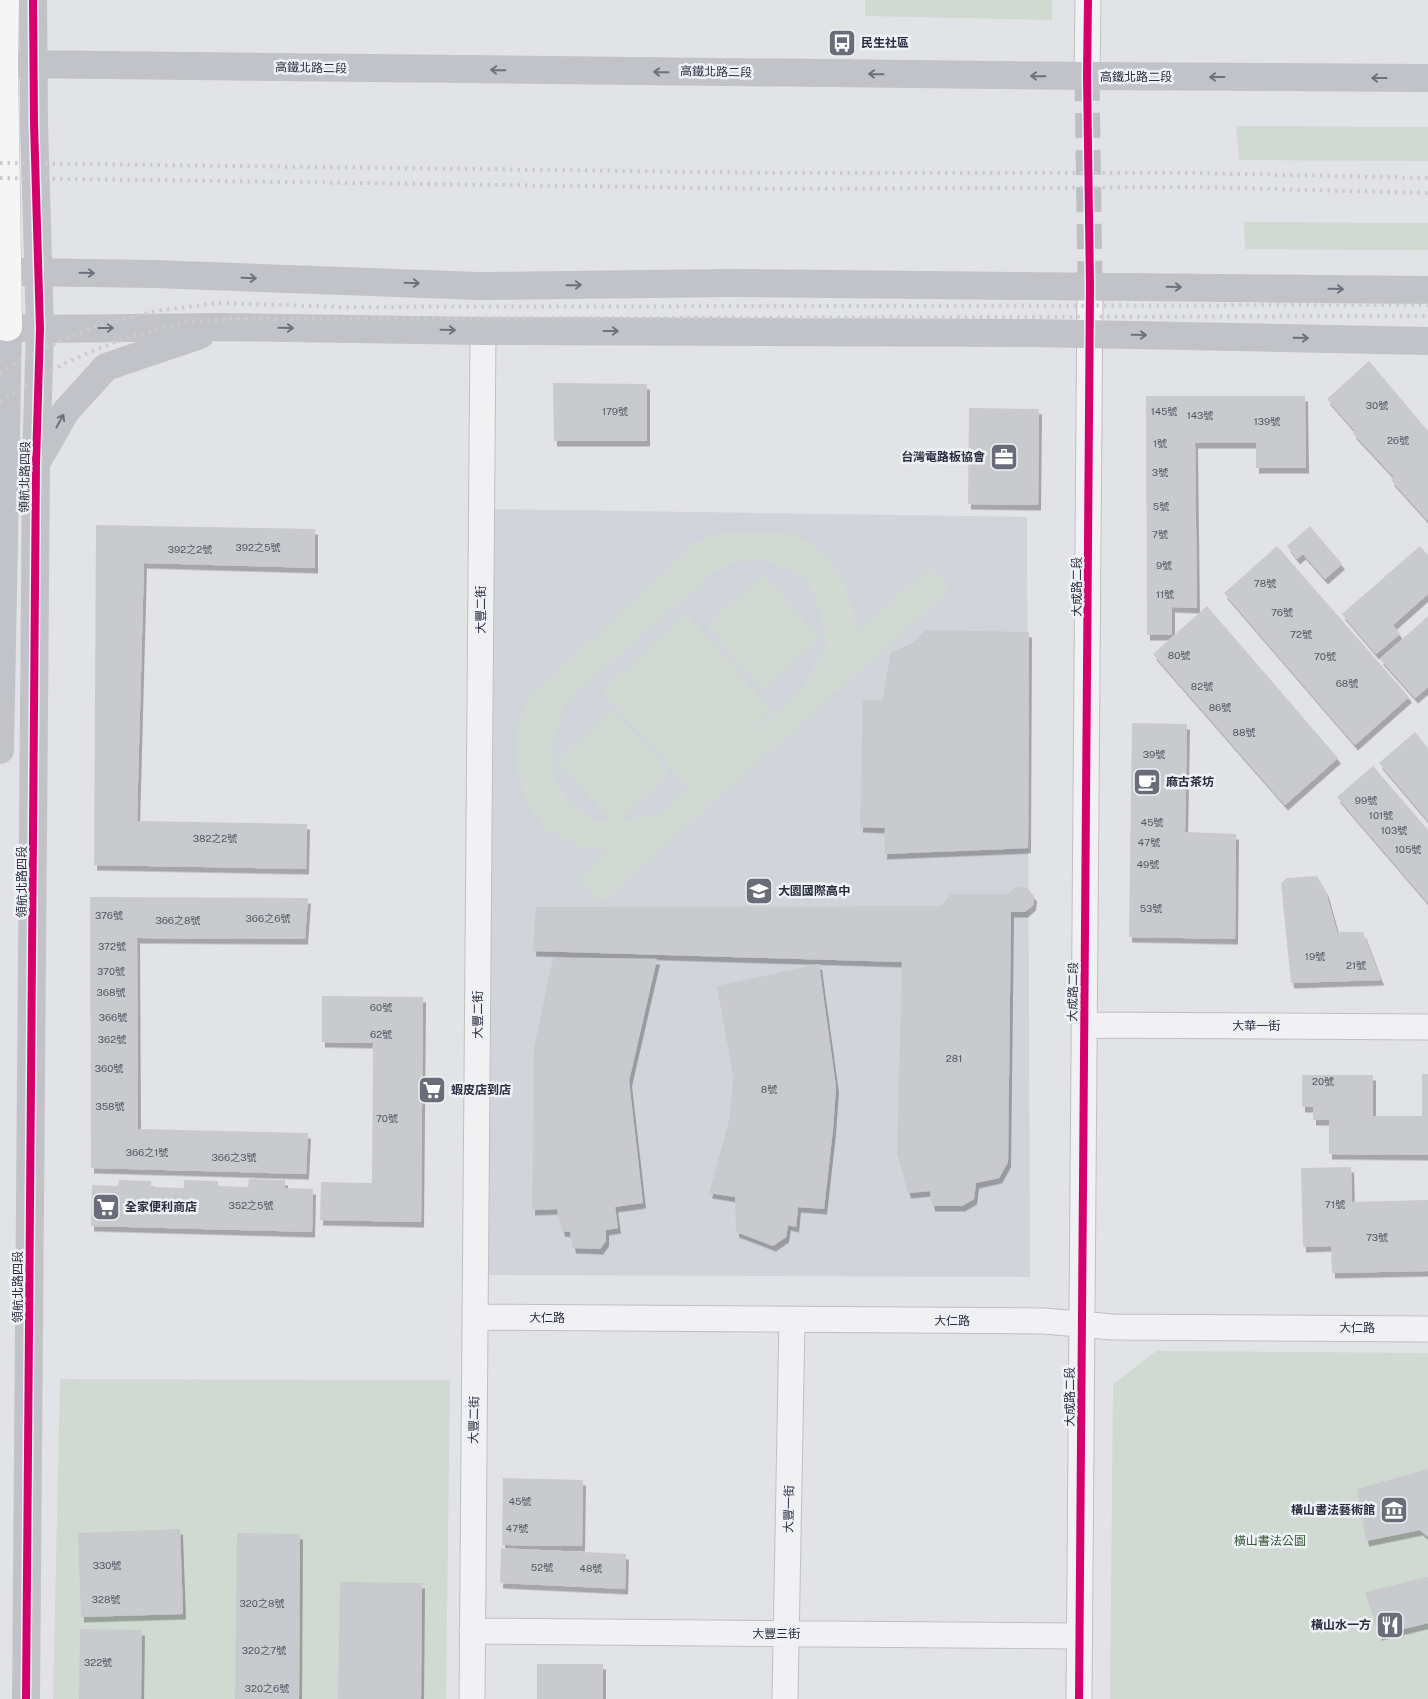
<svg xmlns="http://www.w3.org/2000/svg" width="1428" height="1699" font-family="'Public Sans','Noto Sans TC',sans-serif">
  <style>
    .built { fill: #d2d4db }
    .green { fill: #d1dad2; fill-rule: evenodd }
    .building { fill: #c9cace; filter: url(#shadow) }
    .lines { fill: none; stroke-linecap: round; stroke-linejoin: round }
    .street-tunnel { stroke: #bdbfc5; stroke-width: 25; stroke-dasharray: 25 12; stroke-linecap: butt }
    .street-casing { stroke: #bfc0c3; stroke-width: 27 }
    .primary-casing { stroke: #bec0c4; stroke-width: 29 }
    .street { stroke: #f1f1f3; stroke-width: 25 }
    .secondary { stroke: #c2c3c8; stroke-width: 28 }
    .primary { stroke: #f5f5f6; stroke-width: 28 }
    .rail { stroke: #cacbce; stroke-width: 4; stroke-dasharray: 2.5 5; stroke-linecap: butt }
    .cycleway-casing { stroke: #eff1f6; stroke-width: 11 }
    .cycleway { stroke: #d6006c; stroke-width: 8 }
    .oneway { stroke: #6e717d }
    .labels { text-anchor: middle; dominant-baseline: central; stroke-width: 5; stroke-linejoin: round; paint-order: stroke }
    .number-label { font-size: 10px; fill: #535764 }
    .poi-label { font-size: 12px; font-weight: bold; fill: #292e3f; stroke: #eff1f6; text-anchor: start }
    .street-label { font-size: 12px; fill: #292e3f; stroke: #eff1f6 }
    .park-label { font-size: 12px; fill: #385a37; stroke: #eff1f6 }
  </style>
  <defs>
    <filter id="shadow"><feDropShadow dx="3" dy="5.5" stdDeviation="0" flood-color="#0004"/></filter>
  </defs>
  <rect width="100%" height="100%" fill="#e2e3e6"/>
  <path class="built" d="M492,509L1027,517L1030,1277L488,1275Z"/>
  <path class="green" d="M865,0H1052V20L865,16Z
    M1236,126L1428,127V161L1239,160Z
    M1244,222L1428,223V250L1245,249Z
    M719,533L794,534L821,551L838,572L852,603L857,633L929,567L951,589L601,903L578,879L608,851L582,847L545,829L526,801L516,767L517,728L527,699L694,544ZM758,560C770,564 800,572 807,582C819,599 823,625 827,645L802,688L715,765L771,710L686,613L602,691L688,788L658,815L620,820L670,773L611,709L557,761L611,821L598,822L571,805L554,778L551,746L567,701L707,578L732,562Z
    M763,574L820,638L763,690L706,626Z
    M1156,1351L1428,1353V1699H1110L1113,1384Z
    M60,1379L450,1380L446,1699H53Z"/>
  <path class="building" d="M1369,361L1428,431V521L1391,480L1394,477L1353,433L1355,431L1327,399Z
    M553,383L647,384V441H554Z
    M1146,396H1305L1306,468H1256V443H1195L1197,608L1172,607V635H1147Z
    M969,408L1039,409L1038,505L968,504Z
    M96,525L315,529V568L144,563L137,821L307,824L306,869L94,865Z
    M1310,526L1342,564L1325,579L1303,554L1297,559L1287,546Z
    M1277,546L1409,697L1355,745L1224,593Z
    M1420,546L1428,555V594L1393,625L1400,634L1376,654L1342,614Z
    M1207,606L1338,758L1285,805L1153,654Z
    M1428,616V687L1415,698L1380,659Z
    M926,630L1029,632L1028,848L884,854L885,828L860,827L863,699L882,701L891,652L911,644Z
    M1132,723L1187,724L1185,832L1236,834L1235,939L1129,937Z
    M1415,732L1428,748V821L1379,763Z
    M1373,766L1428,830V903L1337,797Z
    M1317,876L1326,892L1337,932H1363L1381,980L1291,983L1281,883L1287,878Z
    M1016,887L1027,888L1034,896L1033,905L1025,912H1011L1008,1162L999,1178L976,1183L974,1199L962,1206H932L930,1191L908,1193L897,1153L902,962L533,951L536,907L941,906L951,894H1007Z
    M90,897L308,898L305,939L137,938L138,1129L308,1133L306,1174L91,1168Z
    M553,958L657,959L629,1081L643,1203L615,1207L618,1228L606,1230V1241L600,1249L573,1248L570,1232L562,1231L557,1209L532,1210L534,1048Z
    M819,964L836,1087L833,1129L824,1209L798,1207L796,1227L788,1225L786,1237L773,1246L736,1232L735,1197L709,1193L730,1117L733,1076L717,986Z
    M322,996L423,997L421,1222L320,1220L321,1182L372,1183L373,1043L322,1042Z
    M1422,1074H1428V1155L1329,1154V1120H1313V1107H1302V1075H1373V1116H1422Z
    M1351,1167L1352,1202L1428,1200V1271L1332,1273L1331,1246L1303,1247L1301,1168Z
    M249,1179L285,1180V1188L313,1189L312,1232L91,1226L92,1185L118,1186L119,1180L151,1181V1187L184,1188V1180L218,1181V1186L248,1187Z
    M1428,1469V1537L1420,1530L1366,1541L1357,1489Z
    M503,1478L583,1480L582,1546L502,1545Z
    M180,1529L183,1614L81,1617L78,1533Z
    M237,1533L300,1534L299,1699H235Z
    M501,1548L626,1554L625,1589L500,1583Z
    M1428,1577V1623L1379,1635L1365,1592Z
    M340,1582L422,1583L421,1699H338Z
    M80,1629L142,1630L141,1699H79Z
    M537,1664H603V1699H537Z"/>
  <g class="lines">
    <path class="street-tunnel" d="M1087,76L1090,286"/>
    <g class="street-casing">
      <path id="street" d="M1087,76L1088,0
        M1084,1025L1428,1027
        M475,1317L1044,1321L1113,1327L1428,1329
        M472,1631L1079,1636
        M472,1699L483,331
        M785,1699L792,1320
        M1079,1699L1090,286"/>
    </g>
    <g class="primary-casing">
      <path id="primary" d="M0,326L8,327L4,64L5,0"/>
    </g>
    <use href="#street" class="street"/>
    <path class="secondary" d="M15,64L1087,76L1428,78
      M20,272L155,274L479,286L729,283L1428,290
      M38,460L66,411L106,367L200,335
      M0,750L8,327L40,329L222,327L483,331L1033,333L1428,341
      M26,1699L36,463L40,329L34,123L33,0"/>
    <use href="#primary" class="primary"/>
    <path class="rail" d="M0,163L784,173H1195L1428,178
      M0,178L784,189L1195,187L1428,193
      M0,373L27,356L98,325L156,311L218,303L339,307L1428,305
      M0,402C56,363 118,336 185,323C200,320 216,321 231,319L1428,316"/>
    <g class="cycleway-casing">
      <path id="cycleway" d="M26,1699L36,463L40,329L34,123L33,0
        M1079,1699L1090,286L1087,76L1088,0"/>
    </g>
    <use href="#cycleway" class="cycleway"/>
  </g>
  <defs><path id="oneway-shaft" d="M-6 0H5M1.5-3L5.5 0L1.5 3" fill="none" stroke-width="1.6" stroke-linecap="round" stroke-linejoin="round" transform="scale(1.25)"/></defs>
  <g class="oneway">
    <use href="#oneway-shaft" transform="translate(498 70) rotate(-179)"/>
    <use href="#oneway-shaft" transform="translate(661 72) rotate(-179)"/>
    <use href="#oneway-shaft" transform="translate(876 74) rotate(-179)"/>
    <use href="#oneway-shaft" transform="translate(1038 76) rotate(-179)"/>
    <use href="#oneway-shaft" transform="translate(1217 77) rotate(-180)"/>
    <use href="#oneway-shaft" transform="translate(1379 78) rotate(-180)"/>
    <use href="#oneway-shaft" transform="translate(87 273) rotate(1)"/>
    <use href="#oneway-shaft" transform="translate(249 278) rotate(2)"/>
    <use href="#oneway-shaft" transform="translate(412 283) rotate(2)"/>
    <use href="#oneway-shaft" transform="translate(574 285) rotate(-1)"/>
    <use href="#oneway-shaft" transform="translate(1174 287) rotate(1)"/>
    <use href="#oneway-shaft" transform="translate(1336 289) rotate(1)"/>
    <use href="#oneway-shaft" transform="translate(106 328)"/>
    <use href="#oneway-shaft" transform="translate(286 328) rotate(1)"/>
    <use href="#oneway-shaft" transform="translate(448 330) rotate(1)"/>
    <use href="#oneway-shaft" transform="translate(611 331)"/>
    <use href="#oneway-shaft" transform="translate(1139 335) rotate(1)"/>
    <use href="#oneway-shaft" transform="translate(1301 338) rotate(1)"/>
    <use href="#oneway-shaft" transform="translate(60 421) rotate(-61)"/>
  </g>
  <defs>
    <g id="bus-square" transform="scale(1.4375)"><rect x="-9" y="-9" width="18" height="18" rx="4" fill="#6a6d79" stroke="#eff1f6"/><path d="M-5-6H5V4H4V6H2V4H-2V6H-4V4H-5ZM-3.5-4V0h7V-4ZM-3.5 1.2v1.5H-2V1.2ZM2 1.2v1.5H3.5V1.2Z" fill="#fff"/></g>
    <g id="office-square" transform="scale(1.4375)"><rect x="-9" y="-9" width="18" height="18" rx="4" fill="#6a6d79" stroke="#eff1f6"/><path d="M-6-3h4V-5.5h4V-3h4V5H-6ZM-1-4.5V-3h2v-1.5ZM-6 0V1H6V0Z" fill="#fff"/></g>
    <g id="cafe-square" transform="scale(1.4375)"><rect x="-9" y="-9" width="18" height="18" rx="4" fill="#6a6d79" stroke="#eff1f6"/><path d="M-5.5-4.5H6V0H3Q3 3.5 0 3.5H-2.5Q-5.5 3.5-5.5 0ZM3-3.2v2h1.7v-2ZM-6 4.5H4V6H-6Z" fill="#fff"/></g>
    <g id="school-square" transform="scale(1.4375)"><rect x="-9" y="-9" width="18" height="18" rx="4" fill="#6a6d79" stroke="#eff1f6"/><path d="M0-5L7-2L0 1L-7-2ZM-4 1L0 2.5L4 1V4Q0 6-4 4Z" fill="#fff"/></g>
    <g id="supermarket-square" transform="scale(1.4375)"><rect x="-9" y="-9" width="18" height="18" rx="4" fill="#6a6d79" stroke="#eff1f6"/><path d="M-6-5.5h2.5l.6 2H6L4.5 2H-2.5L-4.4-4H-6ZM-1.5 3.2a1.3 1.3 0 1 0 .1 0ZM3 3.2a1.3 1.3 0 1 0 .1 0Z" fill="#fff"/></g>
    <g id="museum-square" transform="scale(1.4375)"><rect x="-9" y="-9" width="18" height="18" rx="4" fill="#6a6d79" stroke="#eff1f6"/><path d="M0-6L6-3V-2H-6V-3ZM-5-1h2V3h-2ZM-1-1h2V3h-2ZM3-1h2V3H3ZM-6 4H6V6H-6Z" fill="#fff"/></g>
    <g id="restaurant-square" transform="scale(1.4375)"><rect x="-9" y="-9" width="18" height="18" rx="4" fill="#6a6d79" stroke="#eff1f6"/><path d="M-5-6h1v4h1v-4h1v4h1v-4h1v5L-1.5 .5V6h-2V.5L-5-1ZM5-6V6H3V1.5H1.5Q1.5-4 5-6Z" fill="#fff"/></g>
  </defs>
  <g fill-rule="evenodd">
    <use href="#bus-square" x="842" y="43"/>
    <use href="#office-square" x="1004" y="457"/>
    <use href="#cafe-square" x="1147" y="782"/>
    <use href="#school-square" x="759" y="891"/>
    <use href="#supermarket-square" x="432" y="1090"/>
    <use href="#supermarket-square" x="106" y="1207"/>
    <use href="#museum-square" x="1394" y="1510"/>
    <use href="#restaurant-square" x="1390" y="1625"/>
  </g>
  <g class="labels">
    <g class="number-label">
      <text x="1377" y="405">30號</text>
      <text x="615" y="411">179號</text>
      <text x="1164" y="411">145號</text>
      <text x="1200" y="415">143號</text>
      <text x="1267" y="421">139號</text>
      <text x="1398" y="440">26號</text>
      <text x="1160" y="443">1號</text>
      <text x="1160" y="472">3號</text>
      <text x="1161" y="506">5號</text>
      <text x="1160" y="534">7號</text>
      <text x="258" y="547">392之5號</text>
      <text x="190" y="549">392之2號</text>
      <text x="1164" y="565">9號</text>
      <text x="1265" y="583">78號</text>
      <text x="1165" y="594">11號</text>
      <text x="1282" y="612">76號</text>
      <text x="1301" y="634">72號</text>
      <text x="1179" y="655">80號</text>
      <text x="1325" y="656">70號</text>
      <text x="1347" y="683">68號</text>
      <text x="1202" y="686">82號</text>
      <text x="1220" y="707">86號</text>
      <text x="1244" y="732">88號</text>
      <text x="1154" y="754">39號</text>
      <text x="1366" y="800">99號</text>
      <text x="1381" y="815">101號</text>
      <text x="1152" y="822">45號</text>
      <text x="1394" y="830">103號</text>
      <text x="215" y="838">382之2號</text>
      <text x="1149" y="842">47號</text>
      <text x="1408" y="849">105號</text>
      <text x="1148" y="864">49號</text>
      <text x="1151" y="908">53號</text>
      <text x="109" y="915">376號</text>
      <text x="268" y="918">366之6號</text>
      <text x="178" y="920">366之8號</text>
      <text x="112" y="946">372號</text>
      <text x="1315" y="956">19號</text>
      <text x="1356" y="965">21號</text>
      <text x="111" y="971">370號</text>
      <text x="111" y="992">368號</text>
      <text x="381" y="1007">60號</text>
      <text x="113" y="1017">366號</text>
      <text x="381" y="1034">62號</text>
      <text x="112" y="1039">362號</text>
      <text x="954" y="1058">281</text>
      <text x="109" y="1068">360號</text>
      <text x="1323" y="1081">20號</text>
      <text x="769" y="1089">8號</text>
      <text x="110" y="1106">358號</text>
      <text x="387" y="1118">70號</text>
      <text x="147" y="1152">366之1號</text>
      <text x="234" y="1157">366之3號</text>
      <text x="1335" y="1204">71號</text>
      <text x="251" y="1205">352之5號</text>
      <text x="1377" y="1237">73號</text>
      <text x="520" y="1501">45號</text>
      <text x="517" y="1528">47號</text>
      <text x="107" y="1565">330號</text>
      <text x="542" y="1567">52號</text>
      <text x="591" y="1568">48號</text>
      <text x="106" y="1599">328號</text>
      <text x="262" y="1603">320之8號</text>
      <text x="264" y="1650">320之7號</text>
      <text x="98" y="1662">322號</text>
      <text x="267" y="1688">320之6號</text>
    </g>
    <g class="poi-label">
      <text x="861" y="43">民生社區</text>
      <text x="985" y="457" text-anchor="end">台灣電路板協會</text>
      <text x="1166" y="782">麻古茶坊</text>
      <text x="778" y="891">大園國際高中</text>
      <text x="451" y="1090">蝦皮店到店</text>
      <text x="125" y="1207">全家便利商店</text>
      <text x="1375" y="1510" text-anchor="end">橫山書法藝術館</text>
      <text x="1371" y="1625" text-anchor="end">橫山水一方</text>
    </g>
    <g class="street-label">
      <text transform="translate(311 68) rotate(1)">高鐵北路二段</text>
      <text transform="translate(716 72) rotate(1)">高鐵北路二段</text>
      <text x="1136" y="77">高鐵北路二段</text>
      <text transform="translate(25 477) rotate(-89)">領航北路四段</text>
      <text transform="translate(1077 587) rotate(-90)">大成路二段</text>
      <text transform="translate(481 610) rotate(-90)">大豐二街</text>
      <text transform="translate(22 882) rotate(-90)">領航北路四段</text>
      <text transform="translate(1073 992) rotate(-89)">大成路二段</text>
      <text transform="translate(478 1015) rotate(-90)">大豐二街</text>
      <text x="1256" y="1026">大華一街</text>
      <text transform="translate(18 1287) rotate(-90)">領航北路四段</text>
      <text x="547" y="1318">大仁路</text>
      <text x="952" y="1321">大仁路</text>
      <text x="1357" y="1328">大仁路</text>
      <text transform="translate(1070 1397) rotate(-90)">大成路二段</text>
      <text transform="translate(474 1420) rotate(-89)">大豐二街</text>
      <text transform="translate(789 1509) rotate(-89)">大豐一街</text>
      <text x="776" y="1634">大豐三街</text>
    </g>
    <g class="park-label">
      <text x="1270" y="1541">橫山書法公園</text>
    </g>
  </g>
</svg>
